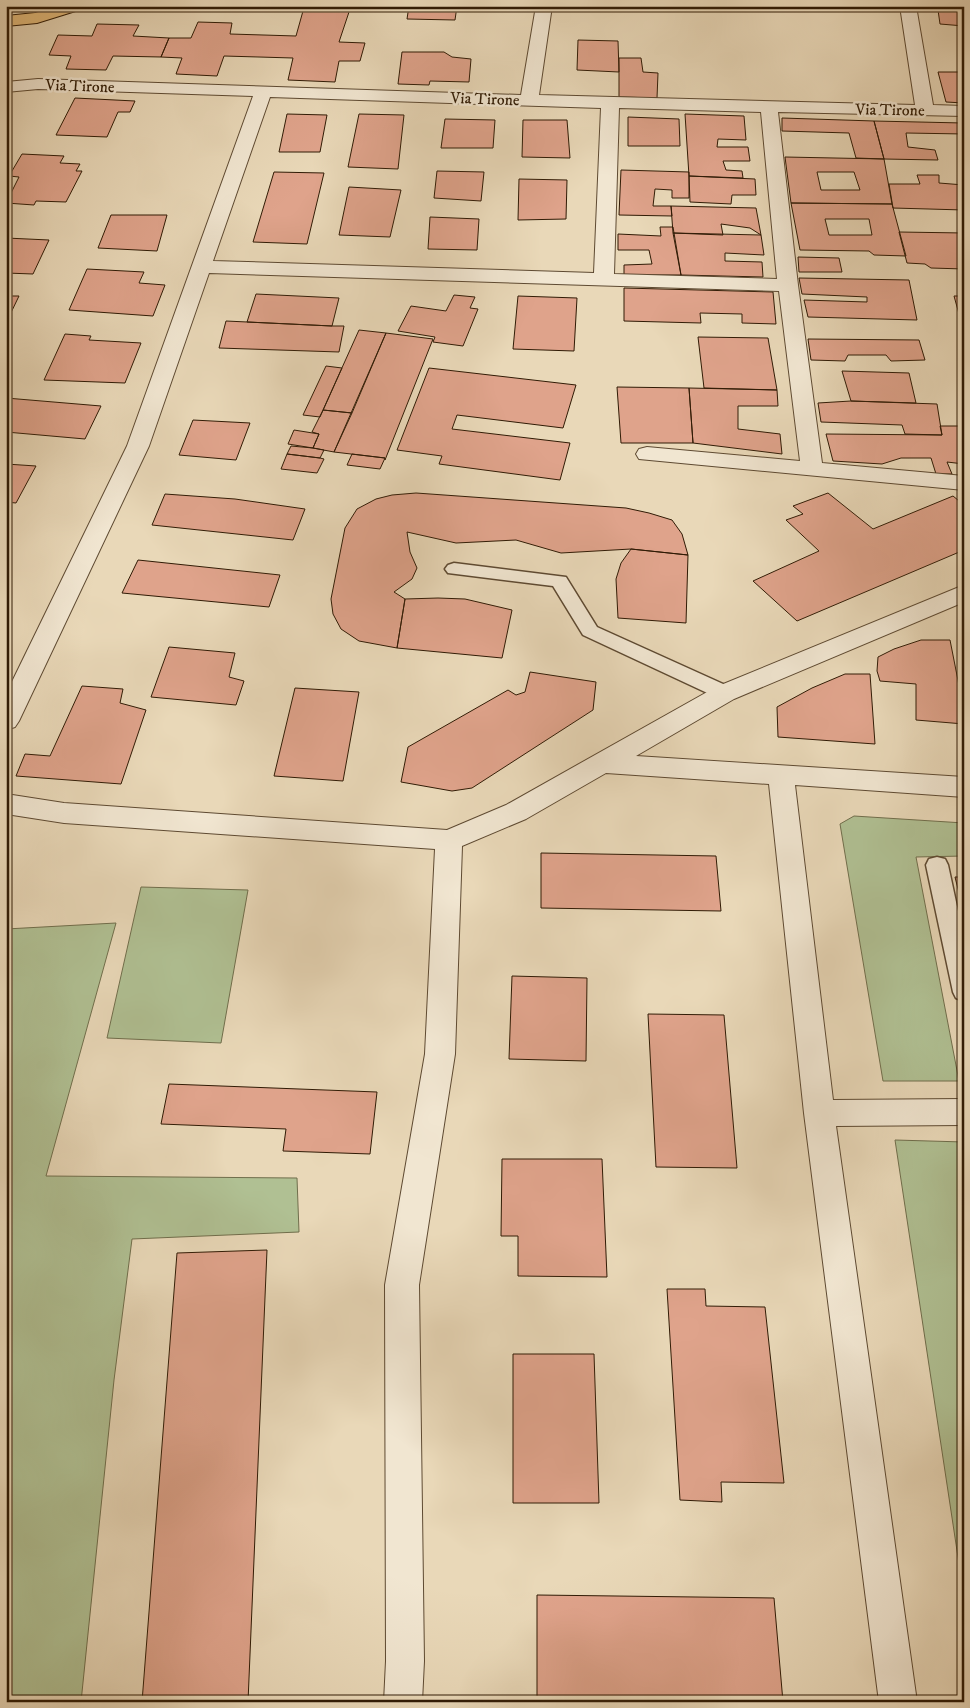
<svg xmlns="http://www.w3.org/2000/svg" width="970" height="1708" font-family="'IM FELL DW Pica',serif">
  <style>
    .green { fill: #b0c093; stroke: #706e4c }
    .building { fill: #dfa38b; stroke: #301b05; fill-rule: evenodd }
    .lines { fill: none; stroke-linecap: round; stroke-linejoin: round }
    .lane-casing { stroke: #5e4a32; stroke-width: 3 }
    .street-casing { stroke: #5e4a32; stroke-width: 2 }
    .primary-casing { stroke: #301b05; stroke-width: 2 }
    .lane { fill: #f1e6d1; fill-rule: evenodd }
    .street { fill: #f1e6d1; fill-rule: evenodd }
    .primary { fill: #e4bc7c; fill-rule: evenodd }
    .labels { text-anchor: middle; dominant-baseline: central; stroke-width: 5; stroke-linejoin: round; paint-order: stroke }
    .far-street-label { font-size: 16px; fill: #301b05; stroke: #f1e6d1 }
  </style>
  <rect width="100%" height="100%" fill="#e9d8b8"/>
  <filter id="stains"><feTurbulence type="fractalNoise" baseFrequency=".004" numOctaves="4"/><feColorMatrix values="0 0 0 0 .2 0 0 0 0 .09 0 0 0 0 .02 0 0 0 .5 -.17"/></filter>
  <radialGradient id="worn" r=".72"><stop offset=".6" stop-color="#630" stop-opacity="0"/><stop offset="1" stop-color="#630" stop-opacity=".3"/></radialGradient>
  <path class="green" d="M854,816L964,823V856L916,857L959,1081H883L840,824Z
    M141,887L248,890L221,1043L107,1038Z
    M116,923L46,1176L297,1178L299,1232L132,1239L114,1380L81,1702H6V929Z
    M895,1140L964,1142V1597Z"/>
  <path class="building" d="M266,6H351L339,42L365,43L360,61H339L335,82L288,80L293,58L224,56L217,76L176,74L182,58L161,57L169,38H191L198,22L232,23L230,34L296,36L303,11L266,8Z
    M409,6H457L455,20L407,19Z
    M938,10L964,12V26L940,24Z
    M97,24L139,25L133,36L169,38L161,57L113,56L106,70L66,69L71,56L49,55L58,35L92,36Z
    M578,40L618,41L619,72L577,70Z
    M402,52H444L452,57L471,59L469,82L430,81L429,85L398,84Z
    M619,58H641L643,72L658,73L657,98L619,97Z
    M938,72H964V103L946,102Z
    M75,98L135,101L130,112H118L107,137L56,135Z
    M287,114L327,115L320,152H279Z
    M359,114L404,115L398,169L348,167Z
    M685,114L744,116L746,140L718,139L717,147H748L750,161H723L726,170L742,171L743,178L689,176Z
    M628,117L679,119L680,146H628Z
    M782,118L874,121L884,159L856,158L849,133L782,131Z
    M445,119L495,120L493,148H441Z
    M523,120H567L570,158L522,157Z
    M874,121L963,123L964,134L906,133L908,147L935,150L938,160L884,159Z
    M22,154L64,156L60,163L80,164L76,171H82L66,202L36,201L34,205L6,203L19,177L9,176Z
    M785,157L884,159L892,204L791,203ZM817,172H854L860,190H821Z
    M621,170L689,172V198H672V190L655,189L653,206H671L672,216L619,215Z
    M437,171L484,172L481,201L434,198Z
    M274,172L324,173L307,244L253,242Z
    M917,175H939V183L964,185V210L893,208L889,184H920Z
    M689,176L755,179L756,195H732L731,204L690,202Z
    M519,179L567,180L566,219L518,220Z
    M349,187L401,190L390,237L339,235Z
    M791,203L892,204L906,256L874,255L869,251L800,250ZM825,219H869L872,235H829Z
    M671,206L756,208L761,235L750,228L721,224L723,235L673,233Z
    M111,215H167L157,251L98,248Z
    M430,217L479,219L477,250L428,249Z
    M660,227H673L681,275H624V265L652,264L649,250H618V234L661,236Z
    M899,232L964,233V269L931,268L925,264L907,263Z
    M673,233L761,235L764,255L725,253V261L762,262L763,277L681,275Z
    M6,238L49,240L33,274L6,273Z
    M798,257L839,258L842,272H799Z
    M87,269L144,272L139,283L165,285L153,316L69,310Z
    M799,278L909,280L917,320L808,317L804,300L867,302V297L802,294Z
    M624,288L773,292L776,324L742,323V314L700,313L701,323L624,321Z
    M256,294L339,298L332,326L247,322Z
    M454,295L475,297L470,308L478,309L463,346L433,342L435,337L398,331L411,306L446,311Z
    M6,296H19L6,323Z
    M518,296L577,298L574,351L513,349Z
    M954,296H964V332Z
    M226,321L332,326H344L339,352L219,348Z
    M359,330L386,333L352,413L323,410Z
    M386,333L433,339L385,460V458L334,452Z
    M65,334L91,336L89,340L141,343L125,383L44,380Z
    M698,337L768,338L777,390L704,388Z
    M808,339L919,340L925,360L891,361L886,355H848L845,361L811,360Z
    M326,366L342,368L320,417L303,415Z
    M429,368L576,385L563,428L457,415L452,429L570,443L560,480L439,464L442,456L397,450Z
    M842,371L909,373L916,403L851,401Z
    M617,387L689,388L693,443H621Z
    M689,388L777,390L778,406H738V429L780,434L782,454L693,443Z
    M6,398L101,406L85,439L6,432Z
    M851,401L937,404L942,435L905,434L902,425L821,422L818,403Z
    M323,410L352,413L334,452L313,448L319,434L312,432Z
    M193,420L250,423L236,460L179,455Z
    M940,426H964V464L947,462L952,474H936L931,458H901L882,464L833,461L826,434L942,435Z
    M294,430L319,434L313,448L288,444Z
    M291,446L313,448L324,450L320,458L287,454Z
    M287,454L320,458L324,459L317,473L281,469Z
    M352,454L385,458L380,469L347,465Z
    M6,464L36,466L16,503L6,502Z
    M416,493L626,508L649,513L672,520L682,534L688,555L631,549L561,553L516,540L456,543L407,532L410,552L417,568L412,579L394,592L405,599L397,648L359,641L341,629L333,614L331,599L345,528L357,509L376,499L392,495Z
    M828,493L873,529L953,496L964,505V550L797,621L753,581L819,551L786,520L803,514L793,506Z
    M165,494L235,499L305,509L293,540L152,525Z
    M631,549L688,555L686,623L618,618L616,579L621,563Z
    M138,560L280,575L269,607L122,593Z
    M438,598L465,599L512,610L502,658L397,648L405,599Z
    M921,640H950L964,711V724L916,720V684L880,681L877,671L878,657L894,649Z
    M169,647L235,653L229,677L244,681L236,705L151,697Z
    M530,672L596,682L593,710L472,788L452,791L401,782L408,747L508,690L516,695L525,692Z
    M845,674H870L875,744L778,737L777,707L812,688Z
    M82,686L123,689L120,703L146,710L121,784L16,776L25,754L50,756Z
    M295,688L359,692L343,781L274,776Z
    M541,853L716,856L721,911L541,908Z
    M955,877H964V913Z
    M512,976L587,978L586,1061L509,1059Z
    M648,1014L724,1015L737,1168L656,1167Z
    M169,1084L377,1092L370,1154L283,1151L286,1129L161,1124Z
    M502,1159H602L607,1277L518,1276V1236H501Z
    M267,1250L248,1702H142L177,1253Z
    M667,1289H705L706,1306L765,1307L784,1483L721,1482L722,1502L680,1500Z
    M513,1354H594L599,1503H513Z
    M537,1595L774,1598L783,1702H537Z"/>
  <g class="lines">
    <g class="lane-casing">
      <path id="lane" d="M454,563L566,577L597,627L732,688L735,693L732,698L725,700L718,698L583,635L553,586L448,573L445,569L448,565Z
        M937,857L945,859L948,865L964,939V1001L956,998L953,992L926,865L929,859Z"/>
    </g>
    <g class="street-casing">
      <path id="street" d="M536,6H552L539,95L915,105L900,6H916L933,105L964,106V116L778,112L798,285L822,463L964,476V490L639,459L636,454L639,449L647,447L800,461L779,291L209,273L149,446L19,721L15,727L6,730V694L127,446L253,96L38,89L6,92V82L38,79L521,95ZM270,97L601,108L594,273L213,261ZM619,108L761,112L777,279L614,274Z
        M964,585V602L734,699L636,756L964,777V797L795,785L833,1100L964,1099V1125L836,1126L917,1702H879L804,1113L769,784L606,773L526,819L462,846L455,1054L419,1285L424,1661L422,1702H384L386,1661L385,1285L425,1054L435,849L64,823L6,814V794L64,803L447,830L506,805L716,687Z"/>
    </g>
    <g class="primary-casing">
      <path id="primary" d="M58,6H84L82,9L37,23L6,26V16L35,13Z"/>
    </g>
    <use href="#lane" class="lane"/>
    <use href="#street" class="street"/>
    <use href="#primary" class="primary"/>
  </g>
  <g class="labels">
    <g class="far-street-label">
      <text transform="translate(80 86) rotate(2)">Via Tirone</text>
      <text transform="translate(485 99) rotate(2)">Via Tirone</text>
      <text transform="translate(890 110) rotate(1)">Via Tirone</text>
    </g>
  </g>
  <rect width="970" height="1708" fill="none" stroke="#e9d8b8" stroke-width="25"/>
  <rect x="8" y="8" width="955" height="1693" fill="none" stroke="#301b05" stroke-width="2.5"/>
  <rect x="12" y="12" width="945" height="1683" fill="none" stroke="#301b05"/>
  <rect width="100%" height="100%" filter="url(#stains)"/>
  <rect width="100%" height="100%" fill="url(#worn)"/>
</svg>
